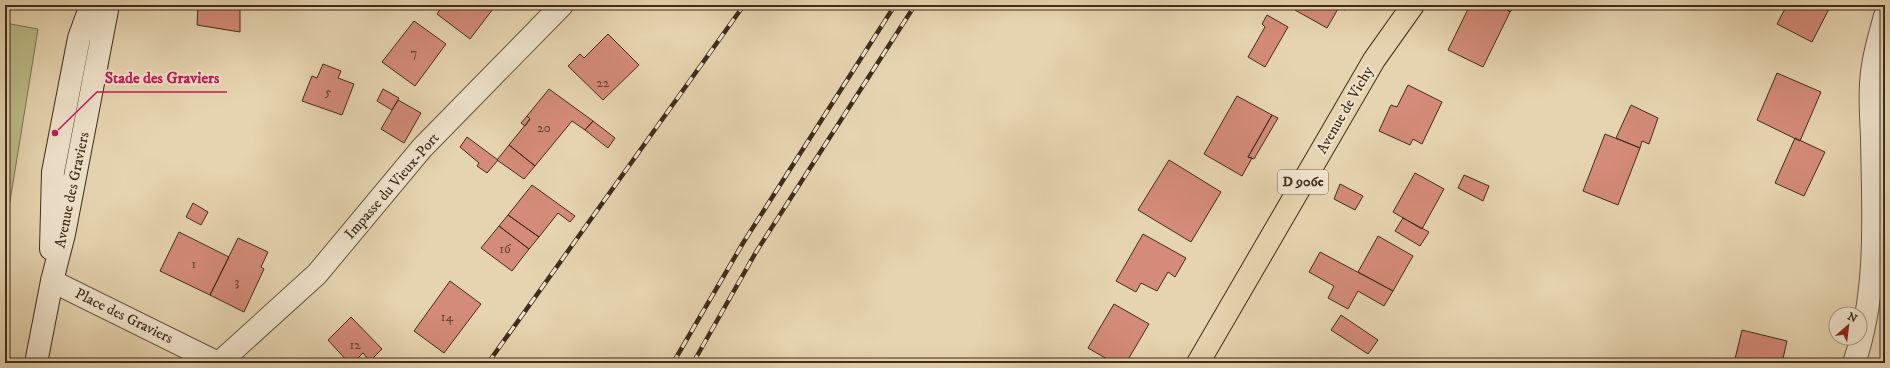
<svg xmlns="http://www.w3.org/2000/svg" width="1890" height="368" font-family="'IM FELL DW Pica',serif">
  <style>
    .green { fill: #babb88; stroke: #7c7452 }
    .building { fill: #d48b79; stroke: #3f2c1c }
    .lines { fill: none; stroke-linecap: round; stroke-linejoin: round }
    .street-casing { stroke: #695641; stroke-width: 24 }
    .secondary-casing { stroke: #3f2c1c; stroke-width: 24 }
    .primary-casing { stroke: #3f2c1c; stroke-width: 24 }
    .street { stroke: #efe3cc; stroke-width: 22 }
    .secondary { stroke: #efe3cc; stroke-width: 22 }
    .primary { stroke: #e6d4b0; stroke-width: 22 }
    .rail-casing { stroke: #3f2c1c; stroke-width: 4.5 }
    .rail { stroke: #efe3cc; stroke-width: 3; stroke-dasharray: 9; stroke-linecap: butt }
    .labels { text-anchor: middle; dominant-baseline: central; stroke-width: 4; stroke-linejoin: round; paint-order: stroke }
    .number-label { font-size: 13px; fill: #644433 }
    .shield { fill: #efe3cc; stroke: #746351; stroke-width: 1 }
    .shield-label { font-size: 14px; font-weight: bold; fill: #3f2c1c }
    .street-label { font-size: 15px; fill: #3f2c1c; stroke: #efe3cc }
    .leader { fill: none; stroke: #c2185b; stroke-width: 1.5 }
    .callout-dot { fill: #c2185b; stroke: #efe3cc; stroke-width: 1.5 }
    .callout-label { font-size: 16px; text-anchor: middle; font-weight: bold; fill: #c2185b; stroke: #efe3cc; stroke-width: 4; stroke-linejoin: round; paint-order: stroke }
  </style>
  <rect width="100%" height="100%" fill="#e6d4b0"/>
  <filter id="stains"><feTurbulence type="fractalNoise" baseFrequency=".005" numOctaves="4"/><feColorMatrix values="0 0 0 0 .2 0 0 0 0 .09 0 0 0 0 .02 0 0 0 .5 -.17"/></filter>
  <radialGradient id="worn" r=".72"><stop offset=".6" stop-color="#630" stop-opacity="0"/><stop offset="1" stop-color="#630" stop-opacity=".3"/></radialGradient>
  <path class="green" d="M5,23L38,29L5,232Z"/>
  <path class="building" d="M198,5H240V32L197,25Z
    M443,5H496L470,39L437,14Z
    M1298,5H1348L1345,10L1339,7L1327,28L1295,10Z
    M1470,5H1502L1510,12L1483,67L1448,50Z
    M1502,5H1516L1510,12Z
    M1787,5H1831L1812,42L1777,24Z
    M1267,15L1288,27L1265,67L1248,57L1265,27L1262,24Z
    M414,21L446,44L415,86L382,62Z
    M608,34L639,65L603,100L568,66L580,54L584,58Z
    M323,64L341,71L338,78L354,84L342,115L302,101L312,76L317,78Z
    M1777,73L1821,92L1800,141L1757,120Z
    M1408,85L1442,102L1422,144L1413,139L1410,145L1379,131L1390,107L1391,105L1397,107Z
    M383,89L399,98L392,110L377,101Z
    M549,89L593,121L585,130L572,121L535,166L509,145L530,119L527,116Z
    M1237,96L1272,115L1248,157L1252,158L1242,176L1204,154Z
    M398,100L421,113L404,143L381,129Z
    M1631,105L1658,118L1649,144L1642,141L1640,148L1616,138Z
    M1272,115L1278,118L1254,159L1248,157Z
    M527,116L530,119L525,126L521,123Z
    M593,121L615,138L608,148L585,130Z
    M1605,134L1640,148L1618,205L1583,191Z
    M467,137L498,160L487,173L477,166L479,163L460,147Z
    M1795,138L1825,152L1804,196L1775,183Z
    M509,145L535,166L524,179L497,160Z
    M1169,160L1221,192L1191,242L1138,210Z
    M1415,173L1444,189L1422,229L1393,212Z
    M1464,175L1489,186L1483,201L1458,188Z
    M1340,184L1363,196L1355,210L1334,199Z
    M532,185L575,216L570,222L558,213L539,237L508,215Z
    M193,203L208,212L201,225L186,217Z
    M508,215L539,237L529,249L499,226Z
    M1403,218L1429,232L1420,246L1395,231Z
    M499,226L529,249L512,271L481,248Z
    M179,232L229,257L210,295L160,271Z
    M1143,234L1186,258L1175,277L1168,272L1157,291L1141,283L1136,292L1116,281Z
    M1378,236L1413,256L1393,291L1358,272Z
    M238,238L268,252L261,267L264,269L244,312L210,295Z
    M1320,252L1393,291L1384,306L1358,291L1348,309L1328,298L1334,286L1309,272Z
    M450,281L481,304L444,353L414,331Z
    M1114,304L1149,324L1126,363H1114L1088,348Z
    M1341,315L1378,340L1368,354L1331,330Z
    M351,317L382,349L370,361L363,353L353,363H349L328,340Z
    M1742,330L1787,341L1782,363H1734Z"/>
  <g class="lines">
    <g class="street-casing">
      <path id="street" d="M52,281L218,363
        M219,363L317,274L422,148L562,5
        M1854,363C1879,290 1873,212 1872,136C1871,119 1870,102 1871,84C1872,61 1879,38 1885,16"/>
    </g>
    <g class="secondary-casing">
      <path id="secondary" d="M51,249L53,172L79,38L91,5
        M36,363L52,281L64,234L108,5"/>
    </g>
    <g class="primary-casing">
      <path id="primary" d="M1198,363L1374,60L1413,5"/>
    </g>
    <use href="#street" class="street"/>
    <use href="#secondary" class="secondary"/>
    <use href="#primary" class="primary"/>
    <g class="rail-casing">
      <path id="rail" d="M488,363L744,5
        M673,363L743,243L895,5
        M693,363L756,252L915,5"/>
    </g>
    <use href="#rail" class="rail"/>
  </g>
  <g class="labels">
    <g class="number-label">
      <text x="414" y="53">7</text>
      <text x="603" y="83">22</text>
      <text x="328" y="92">5</text>
      <text x="544" y="128">20</text>
      <text x="505" y="249">16</text>
      <text x="194" y="264">1</text>
      <text x="237" y="282">3</text>
      <text x="447" y="317">14</text>
      <text x="355" y="345">12</text>
    </g>
    <rect class="shield" x="1278" y="170" width="50" height="24" rx="3"/>
    <g class="shield-label">
      <text x="1303" y="182">D 906e</text>
    </g>
    <g class="street-label">
      <text transform="translate(1345 110) rotate(-60)">Avenue de Vichy</text>
      <text transform="translate(392 186) rotate(-49)">Impasse du Vieux-Port</text>
      <text transform="translate(72 190) rotate(-78)">Avenue des Graviers</text>
      <text transform="translate(124 316) rotate(26)">Place des Graviers</text>
    </g>
  </g>
  <path class="leader" d="M55 133L97 92H227"/>
  <circle class="callout-dot" cx="55" cy="133" r="4"/>
  <g class="callout-label">
    <text x="162" y="83">Stade des Graviers</text>
  </g>
  <rect width="1890" height="368" fill="none" stroke="#e6d4b0" stroke-width="20"/>
  <rect x="6" y="6" width="1878" height="356" fill="none" stroke="#3f2c1c" stroke-width="2"/>
  <rect x="10" y="10" width="1870" height="348" fill="none" stroke="#3f2c1c"/>
  <g transform="translate(1848 326) rotate(28)"><circle r="19" fill="#efe3cc" stroke="#a99a86"/>
  <path d="M0-3L7 15L0 10L-7 15Z" fill="#8f2418"/>
  <text y="-6" font-size="11" font-weight="bold" text-anchor="middle" fill="#3f2c1c">N</text>
  </g>
  <rect width="100%" height="100%" filter="url(#stains)"/>
  <rect width="100%" height="100%" fill="url(#worn)"/>
</svg>
